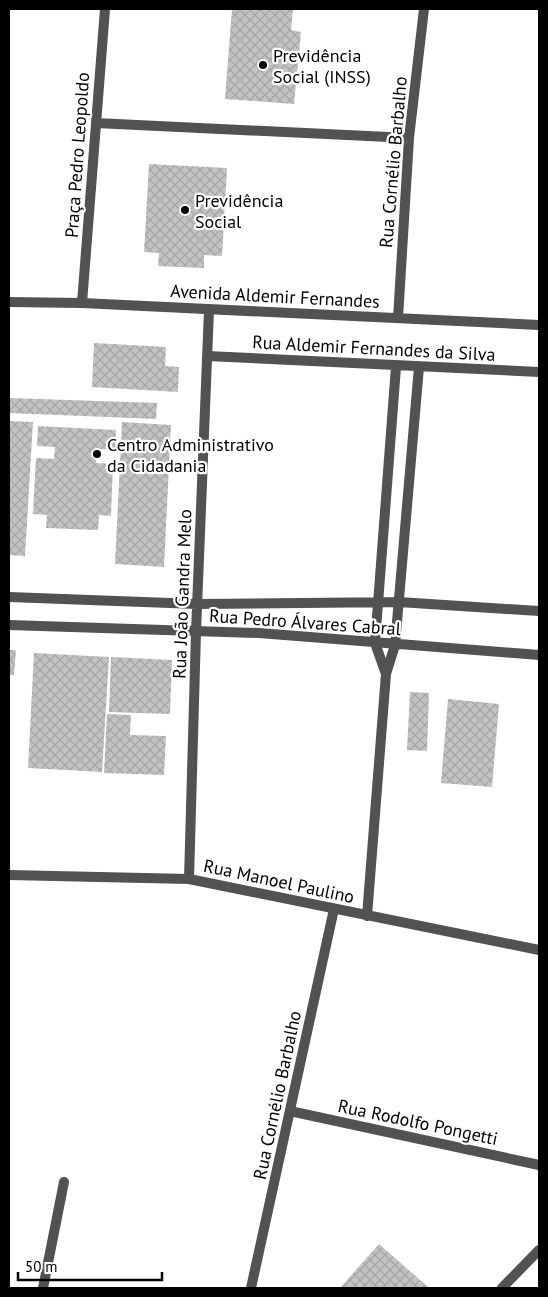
<svg xmlns="http://www.w3.org/2000/svg" width="548" height="1297" font-family="'PT Sans',sans-serif">
  <style>
    .building { fill: url(#building-cross-hatch) }
    .lines { fill: none; stroke-linecap: round; stroke-linejoin: round }
    .street { stroke: #525252; stroke-width: 10 }
    .poi-dot { fill: #000; stroke: #fff; stroke-width: 2 }
    .labels { text-anchor: middle; dominant-baseline: central; stroke-width: 4.5; stroke-linejoin: round; paint-order: stroke }
    .poi-label { font-size: 18px; fill: #000; stroke: #fff; text-anchor: start }
    .street-label { font-size: 18px; fill: #000; stroke: #fff }
  </style>
  <defs>
    <pattern id="building-cross-hatch" width="8" height="8" patternUnits="userSpaceOnUse" patternTransform="scale(1.25)"><rect width="8" height="8" fill="#c2c2c2"/><path d="M0 0l8 8M0 8l8-8" fill="none" stroke="#a5a5a5"/></pattern>
  </defs>
  <rect width="100%" height="100%" fill="#fff"/>
  <path class="building" d="M232,9H293L291,30L301,32L294,104L225,99Z
    M149,164L227,168L222,256L204,255V268L158,266L159,253L144,252Z
    M94,343L166,347L165,366L179,367L178,392L92,387Z
    M9,398L157,403L156,419L9,413Z
    M9,421L33,422L25,556L9,555Z
    M122,422L171,425L164,567L115,564Z
    M38,426L116,430L115,450L97,449L96,463L113,464L111,516L99,515L98,530L46,528L47,515L33,514L36,458L54,459L55,447L37,446Z
    M9,650H16L14,675H9Z
    M34,653L109,657L102,772L28,768Z
    M111,657L172,660L170,714L109,712Z
    M410,692L429,693L427,751L407,750Z
    M448,699L499,704L492,787L441,783Z
    M107,714L131,715L130,735L166,736L164,775L104,773Z
    M379,1244L429,1288H340Z"/>
  <g class="lines">
    <path class="street" d="M96,123L409,138
      M9,302L82,303L539,325
      M82,303L105,9
      M398,318L409,138L424,9
      M207,356L539,372
      M9,597L197,604L399,602L539,611
      M9,625L259,633L539,655
      M386,674L375,643L396,367
      M9,875L189,879L539,950
      M189,879L196,632L209,310
      M367,916L386,674L395,645L419,367
      M290,1111L539,1165
      M43,1288L64,1182
      M251,1288L334,909
      M502,1288L539,1250"/>
  </g>
  <g class="poi-dot">
    <circle cx="263" cy="65" r="5"/>
    <circle cx="185" cy="210" r="5"/>
    <circle cx="97" cy="454" r="5"/>
  </g>
  <g class="labels">
    <g class="poi-label">
      <text x="273" y="55">Previdência<tspan x="273" dy="21">Social (INSS)</tspan></text>
      <text x="195" y="200">Previdência<tspan x="195" dy="21">Social</tspan></text>
      <text x="107" y="444">Centro Administrativo<tspan x="107" dy="21">da Cidadania</tspan></text>
    </g>
    <g class="street-label">
      <text transform="translate(77 155) rotate(-86)">Praça Pedro Leopoldo</text>
      <text transform="translate(393 162) rotate(-85)">Rua Cornélio Barbalho</text>
      <text transform="translate(275 296) rotate(3)">Avenida Aldemir Fernandes</text>
      <text transform="translate(374 348) rotate(3)">Rua Aldemir Fernandes da Silva</text>
      <text transform="translate(182 594) rotate(-88)">Rua João Gandra Melo</text>
      <text transform="translate(305 622) rotate(4)">Rua Pedro Álvares Cabral</text>
      <text transform="translate(279 881) rotate(12)">Rua Manoel Paulino</text>
      <text transform="translate(277 1095) rotate(-78)">Rua Cornélio Barbalho</text>
      <text transform="translate(418 1122) rotate(12)">Rua Rodolfo Pongetti</text>
    </g>
  </g>
  <rect width="548" height="1297" fill="none" stroke="#000000" stroke-width="20"/>
  <path d="M18 1272v8h144v-8" fill="none" stroke="#000000" stroke-width="2.5"/>
  <text x="25" y="1272" font-size="15" fill="#000000" stroke="#ffffff" stroke-width="4" paint-order="stroke">50 m</text>
</svg>
